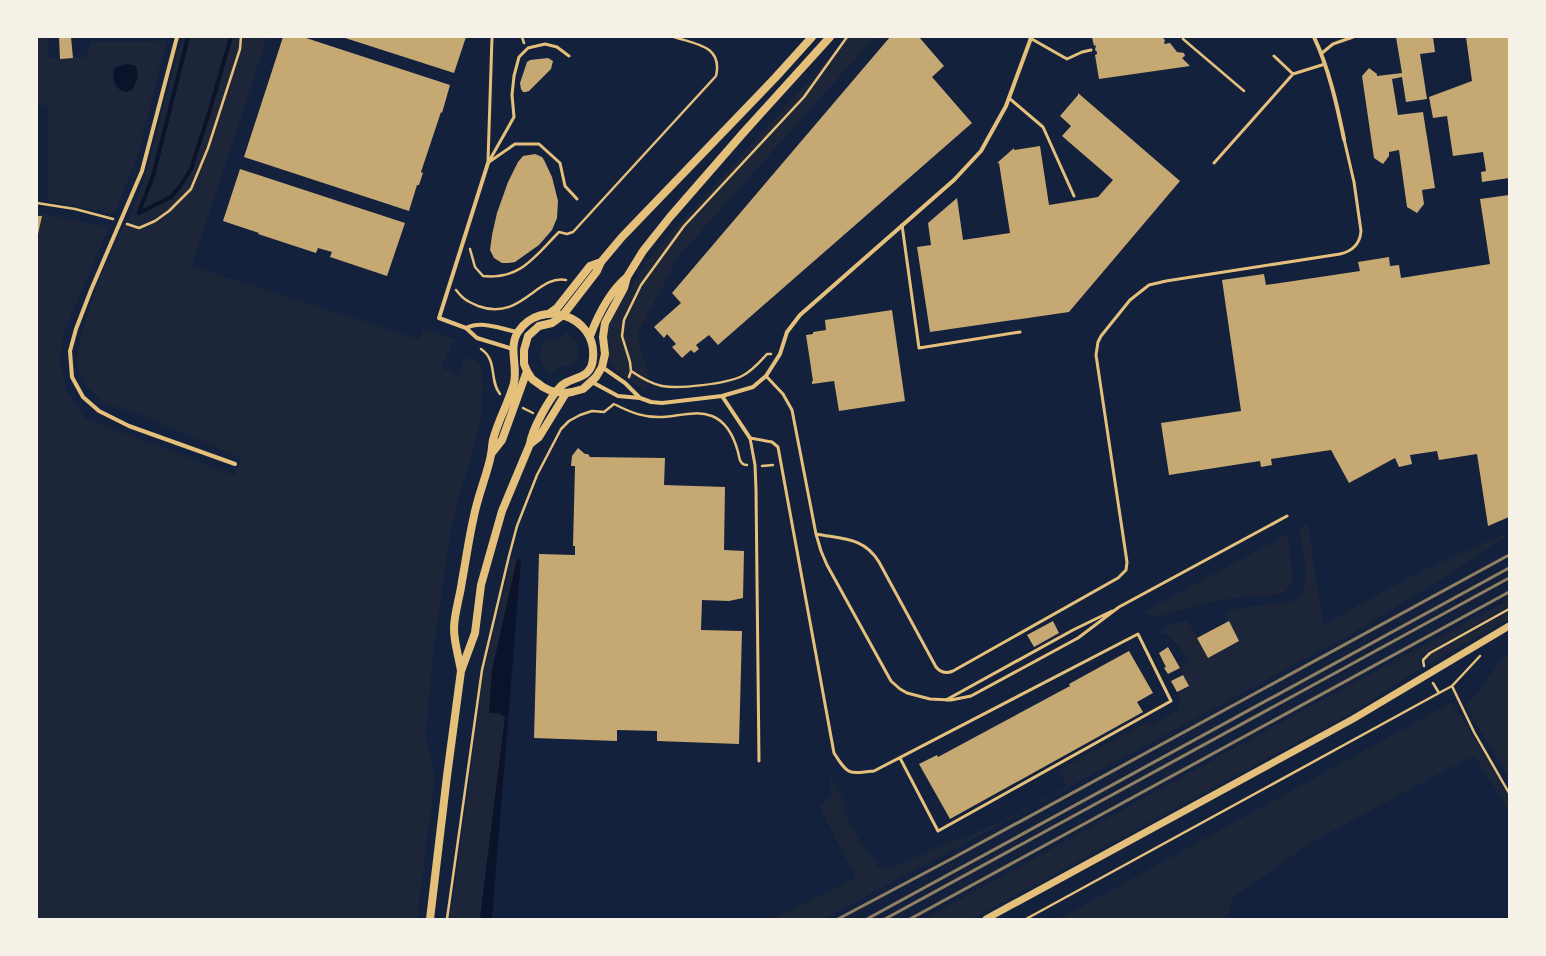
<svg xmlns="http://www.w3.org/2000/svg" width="1546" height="956" font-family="Lato,sans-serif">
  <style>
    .green { fill: #1d2539; fill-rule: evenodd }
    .water { fill: #0b132b }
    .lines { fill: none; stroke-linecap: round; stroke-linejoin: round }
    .stream { stroke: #0b132b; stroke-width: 4 }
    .building { fill: #c6a872 }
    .path { stroke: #e5c07b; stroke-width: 2.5 }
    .service { stroke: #e5c07b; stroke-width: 3 }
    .minor { stroke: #e5c07b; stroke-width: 4 }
    .tertiary { stroke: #e5c07b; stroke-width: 7 }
    .secondary { stroke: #e5c07b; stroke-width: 8 }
    .rail { stroke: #918062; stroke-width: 3 }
  </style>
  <rect width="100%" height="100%" fill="#14213d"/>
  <path class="green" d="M37,37H48V58L87,57L91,42L166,41L137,157L114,214L48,201V105H37ZM126,64L133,65L130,91L125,92L114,72L115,68Z
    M183,37H267L192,266L419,339L424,329L455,339L441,367L457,376L466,357L473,358L481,365L483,388L481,414L479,429L456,508L449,540L432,661L426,735L435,775L417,919H37V212L109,227L68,322L63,337L61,349L60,363L67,391L85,418L234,475L241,458L145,417L104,403L84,383L76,364L81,337L97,285L120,233L130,215L146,173L176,59Z
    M848,37H875L678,257L637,334L650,381L644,389C633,382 619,376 612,365C610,362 609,357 608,353C602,325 622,304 635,282C638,276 642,269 645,263Z
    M567,332C577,341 583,352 573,364L560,367L551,374C541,366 535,353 545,342L557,339Z
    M1308,523L1323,625C1375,596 1426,567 1481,544C1489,541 1502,534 1509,535L1440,580L1358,630L1008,820L857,901L822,919H773L856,878L819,806L832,796L828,771L847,808L843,810L866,852L869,850L879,868L888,865L892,868L958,838L961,840L1007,818L1067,786L1059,770L1147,722L1149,726L1180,709L1178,705L1181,702L1177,695L1189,686L1180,668L1190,659L1168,635L1164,634L1158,635L1157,633L1173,623L1187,620L1208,658L1239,641L1224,612C1234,609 1244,607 1254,606C1275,603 1303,609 1306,580C1307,564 1301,545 1299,528Z
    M1288,534L1293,579L1290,586L1284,592L1274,595L1235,598L1201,604L1155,617L1147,614L1145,611Z
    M512,557L517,559L492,671L489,711L490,713H499L505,717L480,919H450L484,671Z
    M1509,600V606L1421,656L1418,660L1422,668L1349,714L972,919H924L1337,692Z
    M1509,611V619L1427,665L1426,659L1430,654Z
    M1506,654L1509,659V778L1465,705C1482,692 1491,670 1506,654Z
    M1452,702L1509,795V811L1475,756L1438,774L1312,842L1232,898L1226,919H1059Z"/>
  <path class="water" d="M126,64L136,66C138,72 138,76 136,82C130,103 107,87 115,68Z
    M517,559L521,560L492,919H480L505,717L499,713H490L489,711L492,671Z"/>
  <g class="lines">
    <path class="stream" d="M139,212L153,176L188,37
      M139,213L171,197L181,185L191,169L209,113L231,37"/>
  </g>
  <path class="building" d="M59,37H71L73,58L60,59Z
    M283,37H303L450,85L442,113L441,112L421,172L423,173L419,185H417L409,211L244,157Z
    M342,37H466L454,73Z
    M890,37H919L944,66L932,77L972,123L718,345L709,335L696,345L699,349L694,353L691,350L682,358L672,347L676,344L667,334L664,338L654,327L681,303L672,293Z
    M1092,37H1162L1165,40L1164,44L1170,43L1177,52L1184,53L1185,56L1182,58L1190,66L1099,79L1095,55L1097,54V52L1095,50L1096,45L1094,46Z
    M1396,37H1433L1435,52L1420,54L1427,99L1406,102L1402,77L1392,79L1398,115L1423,112L1435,188L1422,190L1424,204L1417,213L1407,207L1399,150L1389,152V156L1383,164L1374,158L1362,76L1369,68L1377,74V76L1402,73Z
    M1466,37H1509V178L1482,182L1481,172L1486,171L1483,152L1453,156L1447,116L1433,118L1429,97L1472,81Z
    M548,58L553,61L551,69L529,91L526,92H523L521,89L520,83L527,62L530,60Z
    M1078,93L1180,181L1069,312L930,332L917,247L931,245L928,223L957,198L963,240L1010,233L999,163H997L1014,148V150L1040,146L1049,205L1098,197L1113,180L1062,136L1071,126L1060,116L1078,95Z
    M535,154L542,157L544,160L552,177L558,201L557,218L552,230L539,245L515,262L509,263H502L494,258L490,250L492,235L497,213L508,182L518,162L523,156Z
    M240,169L405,223L387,276L330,257L332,252L318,248L316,253L258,234L259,233L223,221Z
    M1509,195V517L1488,526L1477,454L1439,460L1437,451L1410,455L1412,464L1399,467L1395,458L1349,483L1331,450L1271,459L1272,465L1261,467L1260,461L1169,475L1161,423L1241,411L1222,280L1264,274L1266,285L1360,271L1358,262L1389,257L1390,266L1399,265L1401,278L1490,264L1480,199Z
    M37,216H42L38,234L37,233Z
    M892,310L905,401L839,411L834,381L812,384V381H813L806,335L813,334V332L826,330L825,320Z
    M578,448L585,454H588L590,457L665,458L664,485L725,487L724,550L744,551L743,598L729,601L702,600L701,630L742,631L739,744L657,741V731L617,730V741L534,738L539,554L575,555V546H573L575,466H571L572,456Z
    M1053,621L1059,633L1034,647L1027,635Z
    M1229,621L1239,641L1208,658L1197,638Z
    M1168,647L1180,668L1168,674L1164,668L1166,667L1159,653Z
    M1129,651L1153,693L1137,702L1143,712L950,819L919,764L937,755L938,757L1070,686L1069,684Z
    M1183,675L1189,686L1177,692L1171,681Z"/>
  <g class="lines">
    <path class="path" d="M522,37L524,43
      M1183,39L1244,91
      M37,203L75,209L113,219
      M127,224L139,228L155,221L169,211L191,189L208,148L240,49L241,37
      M470,249L475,267L483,276C521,280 535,256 559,232L567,234L573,232L716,76C723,46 696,44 674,37
      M456,290C464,300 467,301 478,306C521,322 537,274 566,280
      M481,349C498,360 489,381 500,394
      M631,371C640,377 651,384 662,386C679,389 726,384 742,376C752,371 760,362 767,354H771
      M629,377L631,371L630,362L622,336L624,320L641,285L684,226L804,97L847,37
      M616,405C632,413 645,418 663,417C679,416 696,410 712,416C727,422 734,437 738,452C739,455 739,461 742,463C743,465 745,465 747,465
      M523,408L533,413
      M762,466L773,465
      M1424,666L1423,660L1430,653L1509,609
      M1433,683L1439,693
      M1452,686L1474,732L1509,793
      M447,919L482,670L509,556L517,526L537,475L561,429L569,421L580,415L592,411L604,412L614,404
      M1026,919L1439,693L1452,686L1480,656"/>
    <path class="service" d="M1030,38L1067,59L1082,52L1091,50
      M1322,53L1333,44L1353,37
      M1274,56L1293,74
      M1009,98L1043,127L1074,196
      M488,161L492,37
      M489,162L515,144H539L560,163L565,186L577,199
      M488,163L514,117L512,95L514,76L519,57L528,48L545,44L557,47L569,56
      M1214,163L1293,74L1325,64
      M902,225L919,348L1020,332
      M766,376L783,394L792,410L816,534L821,551L827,565L891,681L900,689L907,693L930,699L951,700L971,696L1078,638L1119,607L1287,516
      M816,534C842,539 864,537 879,562L936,667C941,673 946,674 953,671L1118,578L1126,570L1127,562L1096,355L1098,342L1101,336L1130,300L1149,285L1166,281L1340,254C1353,251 1360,244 1361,231L1354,182L1344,139
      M946,700L1073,630L1112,611
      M759,761L756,489L755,465L750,438L772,442L778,447L834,753C848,775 848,774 874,771L1138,634L1171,701L938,831L900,758"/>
    <path class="minor" d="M177,37L142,171L91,290L76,329L70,351L72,377L83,397L99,411L129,426L235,464
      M1314,37C1329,69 1337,105 1344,139
      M488,163L439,318L466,328L477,338L513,349
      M466,328C483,320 500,329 518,332
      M602,367L625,383L640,398
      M592,382L618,396L640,398L651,402L662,403L722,396L753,387L766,376L780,354L787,332L800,315L954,180L981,151L1006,106L1031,38
      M722,396L750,438"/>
    <path class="tertiary" d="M986,919L1353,719L1509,626"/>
    <path class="secondary" d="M812,37L775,78L622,237L601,262L597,271L563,315L552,323L539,326L528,336L524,350V364L527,371L532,379L543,387L551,391L566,393L572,392L583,389L596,377L602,367L605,354L603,337L605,323L624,288L627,277L643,251L670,217L744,132L830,37
      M550,313L557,308L590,266L601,262
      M590,336C598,315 609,292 627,277
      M530,444L539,437L566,393
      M491,454L502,440L527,371
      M430,919L447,776L461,671L475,633L481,585L502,511L530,444C532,429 550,397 561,386C572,376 592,380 593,358C597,316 541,297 518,332C508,348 518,366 514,383C509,402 498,420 493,440C492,444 492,450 491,455C487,475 478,495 474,516C469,537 466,560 462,581C460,597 454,614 454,629C454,642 459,658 461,671"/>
    <path class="rail" d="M838,919L953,858L1509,555
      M867,919L1509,568
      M885,919L1509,578
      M910,919L1509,592"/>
  </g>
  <rect width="1546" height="956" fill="none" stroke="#f6f1e7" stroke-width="76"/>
</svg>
